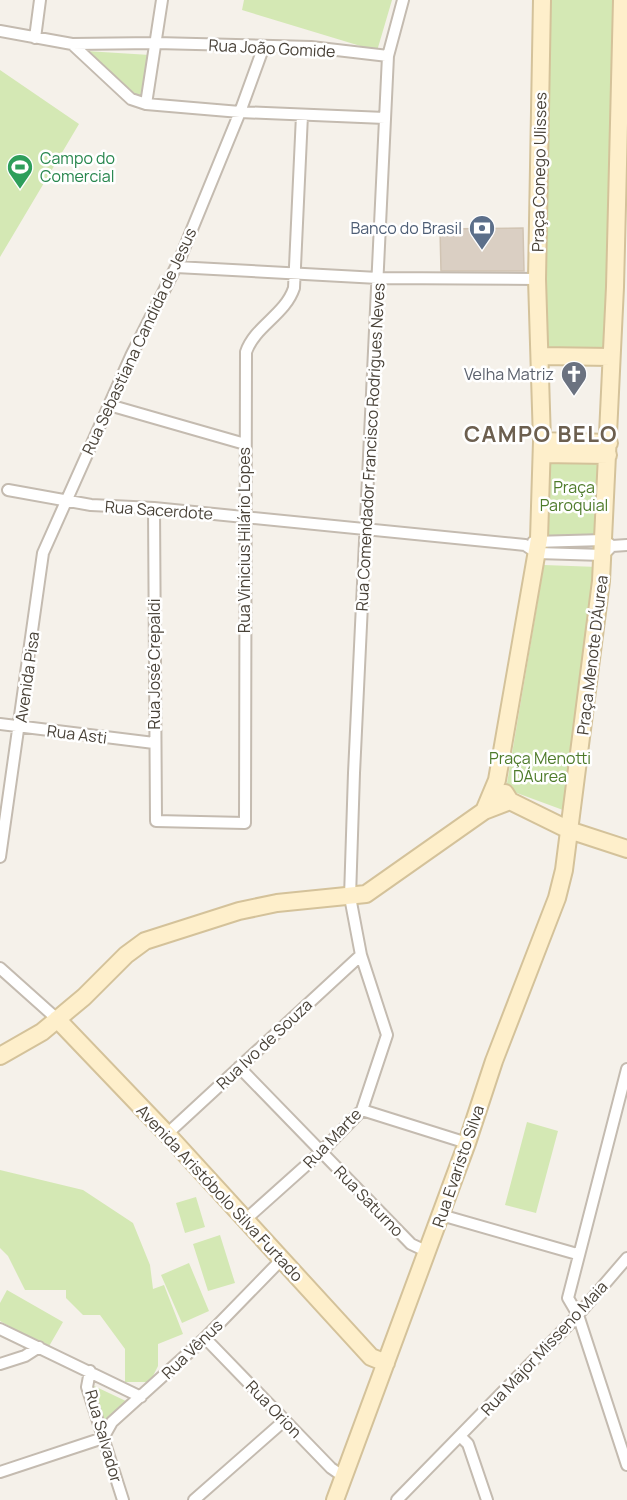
<svg xmlns="http://www.w3.org/2000/svg" width="627" height="1500" font-family="Manrope,sans-serif">
  <style>
    .green { fill: #d4e8b4 }
    .building { fill: #dacfc3; stroke: #d1c4b3; stroke-width: 1.5 }
    .lines { fill: none; stroke-linecap: round; stroke-linejoin: round }
    .street-casing { stroke: #c4bbb0; stroke-width: 14 }
    .secondary-casing { stroke: #d4c29a; stroke-width: 20 }
    .street { stroke: #fff; stroke-width: 10 }
    .secondary { stroke: #feefcb; stroke-width: 16 }
    .labels { text-anchor: middle; dominant-baseline: central; stroke-width: 5; stroke-linejoin: round; paint-order: stroke }
    .street-label { font-size: 16px; fill: #494238; stroke: #fff }
    .leisure-label { font-size: 16px; fill: #27864d; stroke: #fff; text-anchor: start }
    .service-label { font-size: 16px; fill: #4e5e75; stroke: #fff; text-anchor: end }
    .worship-label { font-size: 16px; fill: #5b616d; stroke: #fff; text-anchor: end }
    .park-label { font-size: 16px; fill: #4e7b2b; stroke: #fff }
    .district-label { font-size: 22px; font-weight: bold; letter-spacing: 1.5px; fill: #6c5f4f; stroke: #fff }
  </style>
  <rect width="100%" height="100%" fill="#f5f1ea"/>
  <path class="green" d="M244,0H392L377,51L242,10Z
    M546,0H618V76L604,350L549,349L545,344Z
    M86,51L150,55L140,98Z
    M0,70L79,124L0,257Z
    M548,457H600V536H547Z
    M544,565L598,567L563,810L506,789Z
    M527,1122L558,1131L536,1213L505,1205Z
    M0,1170L83,1190L133,1223L150,1265L153,1289L164,1285L183,1334L158,1344V1366L150,1382H125V1349L100,1315H83L66,1298V1290H25L8,1256L0,1248Z
    M196,1197L205,1227L185,1233L176,1203Z
    M220,1235L235,1283L208,1291L193,1244Z
    M189,1263L209,1311L182,1323L161,1275Z
    M7,1290L63,1322L48,1348L0,1321V1303Z
    M92,1385L128,1402L103,1422Z"/>
  <path class="building" d="M523,228L524,271H441L440,229Z"/>
  <g class="lines">
    <g class="street-casing">
      <path id="street" d="M0,31L72,44L156,43L311,47L388,56
        M35,38L40,0
        M72,44L131,99L146,104L240,112L385,118
        M146,104L162,0
        M176,267L378,278L537,279
        M109,405L245,444
        M8,490L91,505L154,508L525,545L537,553L603,555L612,546
        M154,508L156,821L245,823L246,352C255,326 285,315 294,288L302,115
        M533,542L604,540L612,546L627,545
        M0,724L154,743
        M0,857L43,553L131,356L179,261L240,112L264,46
        M0,968L57,1019
        M239,1067L411,1244L428,1252
        M627,1069L568,1298L578,1315L627,1465
        M362,1110L467,1143
        M167,1134L361,955
        M441,1215L577,1254
        M245,1220L321,1152L362,1110L387,1035L361,955L350,897L354,773L388,56L403,0
        M0,1329L141,1397
        M205,1338L331,1468L344,1477
        M0,1364L25,1356L39,1347
        M90,1371L87,1387L123,1500
        M461,1437L468,1444L487,1500
        M0,1472L103,1438L112,1422L205,1338L282,1259
        M194,1500L285,1420
        M397,1500L578,1315L627,1258"/>
    </g>
    <g class="secondary-casing">
      <path id="secondary" d="M541,356L611,357
        M542,441L609,443
        M542,454L608,455
        M505,793L510,801L569,830L627,849
        M484,811L497,780L539,539L542,441L537,279L542,0
        M57,1019L167,1134L371,1357L386,1363
        M0,1056L42,1032L84,997L126,955L145,941L239,911L277,903L366,894L484,811L510,801
        M335,1500L467,1143L494,1061L557,898L564,870L601,581L615,287L622,0"/>
    </g>
    <use href="#street" class="street"/>
    <use href="#secondary" class="secondary"/>
  </g>
  <defs>
    <g id="stadium-pin" transform="scale(1.35)"><path d="M0 17L-7.5 6A9.5 9.5 0 1 1 7.5 6Z" fill="#2e9e5b" stroke="#fff"/><path d="M0-5a6.5 5 0 1 0 0 10a6.5 5 0 1 0 0-10ZM-3.5-1.8h7v3.6h-7Z" fill="#fff"/></g>
    <g id="bank-pin" transform="scale(1.35)"><path d="M0 17L-7.5 6A9.5 9.5 0 1 1 7.5 6Z" fill="#5c6f8a" stroke="#fff"/><path d="M-6-4H6V4H-6ZM0-2.3a2.3 2.3 0 1 0 0 4.6a2.3 2.3 0 1 0 0-4.6Z" fill="#fff"/></g>
    <g id="church-pin" transform="scale(1.35)"><path d="M0 17L-7.5 6A9.5 9.5 0 1 1 7.5 6Z" fill="#6b7280" stroke="#fff"/><path d="M-1.2-6h2.4v3.5h3.3v2.4h-3.3V6h-2.4V-.1h-3.3v-2.4h3.3Z" fill="#fff"/></g>
  </defs>
  <g fill-rule="evenodd">
    <use href="#stadium-pin" x="20" y="167"/>
    <use href="#bank-pin" x="482" y="228"/>
    <use href="#church-pin" x="574" y="374"/>
  </g>
  <g class="labels">
    <g class="street-label">
      <text transform="translate(272 48) rotate(3)">Rua João Gomide</text>
      <text transform="translate(539 172) rotate(-89)">Praça Conego Ulisses</text>
      <text transform="translate(139 341) rotate(-65)">Rua Sebastiana Candida de Jesus</text>
      <text transform="translate(370 447) rotate(-87)">Rua Comendador Francisco Rodrigues Neves</text>
      <text transform="translate(159 510) rotate(4)">Rua Sacerdote</text>
      <text transform="translate(244 540) rotate(-90)">Rua Vinicius Hilário Lopes</text>
      <text transform="translate(592 655) rotate(-83)">Praça Menote D'Áurea</text>
      <text transform="translate(154 664) rotate(-90)">Rua José Crepaldi</text>
      <text transform="translate(27 677) rotate(-82)">Avenida Pisa</text>
      <text transform="translate(77 734) rotate(7)">Rua Asti</text>
      <text transform="translate(264 1044) rotate(-43)">Rua Ivo de Souza</text>
      <text transform="translate(332 1138) rotate(-46)">Rua Marte</text>
      <text transform="translate(458 1166) rotate(-71)">Rua Evaristo Silva</text>
      <text transform="translate(220 1193) rotate(47)">Avenida Aristóbolo Silva Furtado</text>
      <text transform="translate(369 1201) rotate(46)">Rua Saturno</text>
      <text transform="translate(544 1348) rotate(-47)">Rua Major Misseno Maia</text>
      <text transform="translate(192 1349) rotate(-44)">Rua Vênus</text>
      <text transform="translate(274 1409) rotate(46)">Rua Orion</text>
      <text transform="translate(104 1436) rotate(74)">Rua Salvador</text>
    </g>
    <g class="leisure-label">
      <text x="40" y="158">Campo do<tspan x="40" dy="18">Comercial</tspan></text>
    </g>
    <g class="service-label">
      <text x="462" y="228">Banco do Brasil</text>
    </g>
    <g class="worship-label">
      <text x="554" y="374">Velha Matriz</text>
    </g>
    <g class="park-label">
      <text x="574" y="487">Praça<tspan x="574" dy="18">Paroquial</tspan></text>
      <text x="540" y="758">Praça Menotti<tspan x="540" dy="18">DÁurea</tspan></text>
    </g>
    <g class="district-label">
      <text x="541" y="434">CAMPO BELO</text>
    </g>
  </g>
</svg>
